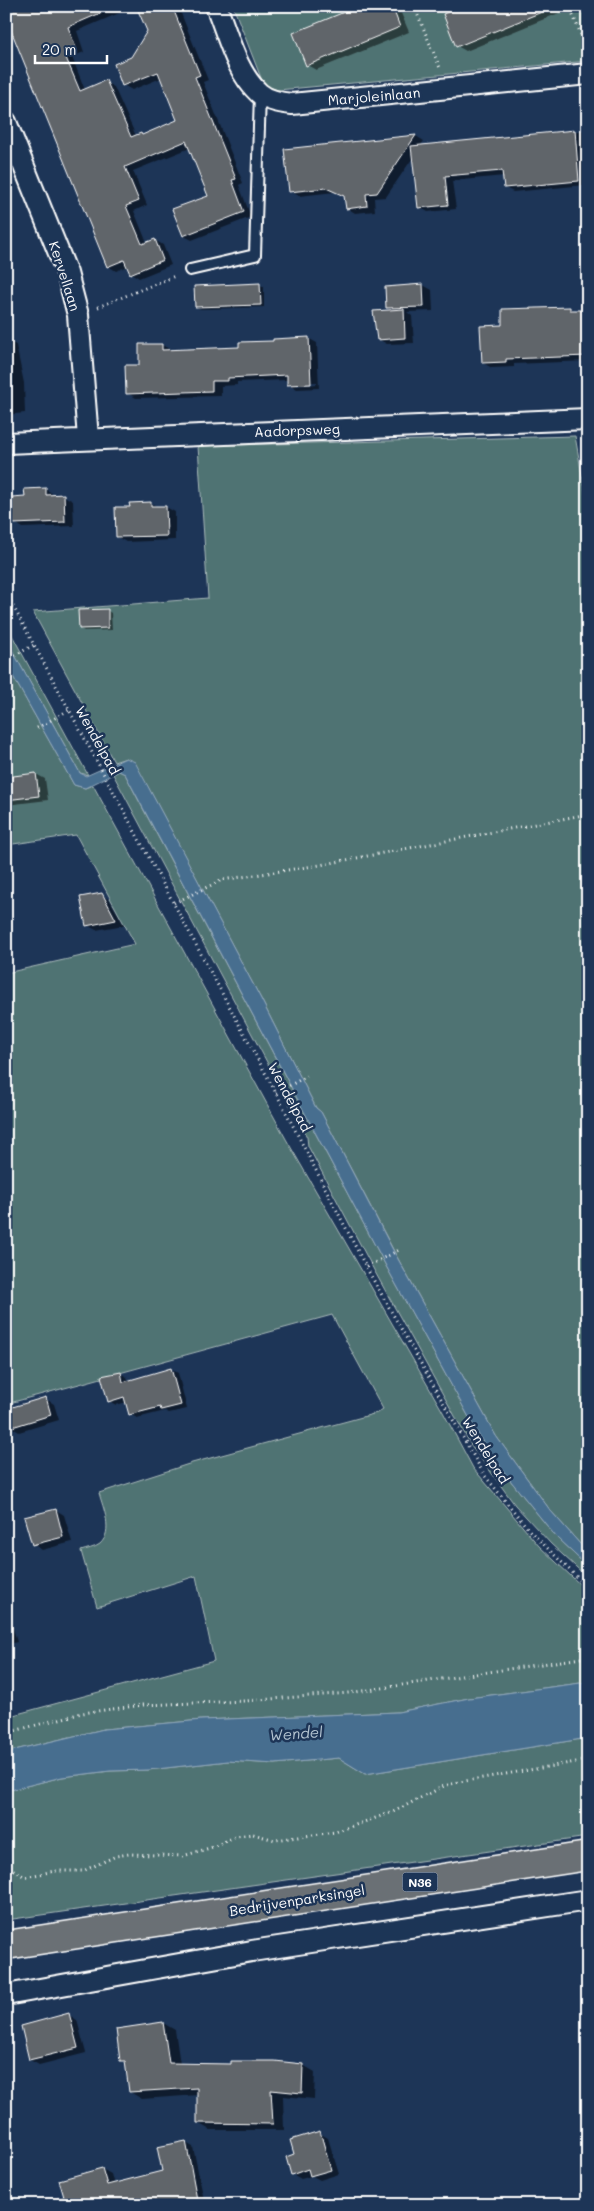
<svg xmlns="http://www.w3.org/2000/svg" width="594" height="2211" font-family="Mali,sans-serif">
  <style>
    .green { fill: #507373; stroke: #a8b9b9 }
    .water { fill: #476e8f; stroke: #91a8bc }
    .shadow { fill: #0007; fill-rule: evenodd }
    .building { fill: #61656b; stroke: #fff }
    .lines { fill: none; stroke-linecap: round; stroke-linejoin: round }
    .service-casing { stroke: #fff; stroke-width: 14 }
    .minor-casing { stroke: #fff; stroke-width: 24 }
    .trunk-casing { stroke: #fff; stroke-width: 31 }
    .path { stroke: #fff; stroke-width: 3; stroke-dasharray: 1 4; stroke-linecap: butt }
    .service { stroke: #1d3557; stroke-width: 10 }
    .minor { stroke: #1d3557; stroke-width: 20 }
    .trunk { stroke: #6a7074; stroke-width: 28 }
    .labels { text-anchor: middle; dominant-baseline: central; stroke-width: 5; stroke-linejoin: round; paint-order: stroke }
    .shield { fill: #1d3557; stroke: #bbc2cd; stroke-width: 1 }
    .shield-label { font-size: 12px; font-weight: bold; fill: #fff }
    .street-label { font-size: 14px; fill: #fff; stroke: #1d3557 }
    .water-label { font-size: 15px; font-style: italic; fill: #b5c5d2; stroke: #1d3557 }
  </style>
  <rect width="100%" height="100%" fill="#1d3557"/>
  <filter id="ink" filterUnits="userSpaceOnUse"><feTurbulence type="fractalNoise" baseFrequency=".02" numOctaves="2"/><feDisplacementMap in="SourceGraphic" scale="10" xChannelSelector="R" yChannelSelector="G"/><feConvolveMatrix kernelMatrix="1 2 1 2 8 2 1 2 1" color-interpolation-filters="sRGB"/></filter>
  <g filter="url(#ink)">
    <path class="green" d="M233,6H588V61L278,90L266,86L261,78Z
      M575,436L588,509V1553L550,1510L496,1436L397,1257L321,1112L316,1108L261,999L148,787L126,758L114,762L33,612L208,598L198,446Z
      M6,624L88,775L80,773L6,639Z
      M6,664L74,785L85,788L93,785L286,1139L443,1412L473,1468L539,1546L588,1592V1682L469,1698L398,1712L202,1720L104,1729L6,1752V1717L214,1661L196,1576L97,1607L81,1551C86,1549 95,1548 100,1544C114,1531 103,1508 99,1493L192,1463L377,1413L383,1409L332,1315L6,1404V973L135,944L76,835L6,845Z
      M119,771L125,774L139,801L386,1266L482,1441L510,1480L557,1538L588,1567V1578L551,1544L515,1505L471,1445L375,1272L308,1146L307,1137L113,774Z
      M588,1738V1837L6,1920V1791L62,1777L110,1771L148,1770L228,1761L275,1764L339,1758L365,1774Z"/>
    <path class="water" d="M6,639L80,773L86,776L126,758L135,762L261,999L316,1108L321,1112L393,1250L496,1436L550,1510L588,1553V1567L557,1538L510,1480L482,1441L386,1266L125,774L119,771L85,788L74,785L6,664Z
      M588,1682V1738L365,1774L339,1758L275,1764L228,1761L148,1770L110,1771L62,1777L6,1791V1752L104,1729L202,1720L398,1712L469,1698Z"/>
    <path class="shadow" d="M73,6H136L77,31L84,52L72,57L85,90L105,82L114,87L136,136H144L179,121L161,78L132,90L123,85L132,58L148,32L138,6H178L208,80L203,82L243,183L239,185L251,217L192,240L184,236L210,196L190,148L133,171L147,205L134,211L147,243L155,240L163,245L171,265L139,278L131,273L128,266L116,271L108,266L6,16Z
      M362,6H398L409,32L316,70L307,65Z
      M466,6H556L559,13L466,51L457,46Z
      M588,130V192L585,191V185L513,192L505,188L504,176L452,181L456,209L428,212L419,207L414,156L386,197L374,198L375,211L355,213L347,208L345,197L335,192L299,196L290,191L286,150L416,136L424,141L420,146Z
      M259,284L264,287V307L201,309L196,307Z
      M423,285L432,290L433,311L407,312L412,316L414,343L387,344L378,339L374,312L393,311L387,308Z
      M570,308L576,311H588V361L514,364V367L492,368L483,363L504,327Z
      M308,338L317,343L319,388L297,389L289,384L288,380L237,382V385L221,386V396L136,398L127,393L140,366L162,345L171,350L240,348ZM317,382V384L296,386V383Z
      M6,340L16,345L24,383L25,413L6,415Z
      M46,489L55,496H64L73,501L74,526L23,528L15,523L26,498Z
      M151,503L158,507H166L175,512V540L126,542L117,537L131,508Z
      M107,610L111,613L112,630L84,631L80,629Z
      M36,774L45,779L48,800L6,805V778Z
      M101,895L110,900L124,925L96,930L87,925Z
      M171,1369L178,1373L187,1409L169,1413L165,1411L137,1418L130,1414L127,1402L116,1405L109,1401L120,1373L127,1377L129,1382Z
      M46,1399L54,1404L59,1420L19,1432L11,1427L6,1410Z
      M56,1510L64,1515L72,1542L42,1550L33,1544Z
      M6,1604L17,1642L6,1645Z
      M69,2015L77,2020L86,2053L39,2065L30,2060Z
      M163,2023L175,2030L180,2064L303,2065L315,2072L314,2099L283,2096L284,2130H210L198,2123V2095L142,2099L130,2092L126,2063L121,2060Z
      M319,2133L328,2138L339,2174L320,2180L312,2176L301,2179L292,2174L295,2155Z
      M186,2143L193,2147L205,2205H97L102,2169L111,2174L114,2185L163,2172Z"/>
    <path class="building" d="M6,6H117L68,27L76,48L64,53L80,91L106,80L131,137L141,133L142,135L177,120L158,72L122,86L114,64L131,57L147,31L136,6H172L200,75L195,77L236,179L232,180L244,212L183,236L172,209L208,196L186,141L125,167L139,201L126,206L142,244L155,239L163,260L130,274L124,260L107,267L6,18Z
      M359,6H392L400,27L306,66L293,33Z
      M463,6H554V7L456,47L443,14Z
      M575,130L579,181L504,188L502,171L445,176L448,205L418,208L411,146Z
      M416,135L377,193L366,194L367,206L346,209L344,196L326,188L289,192L284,149Z
      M260,283L261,305L195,307L194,286Z
      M423,284L424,307L386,308L385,287Z
      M570,307V310H588V356L506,359V362L482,363L480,326L502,325V309Z
      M404,309L405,338L377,340L373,311Z
      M309,337L311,384L287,385V375L228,378V381H212V391L126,394L125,365H139V344H162V350L239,347V342L273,341V339Z
      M46,488V495L64,494L65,522L13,524L12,497L25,496L24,489Z
      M151,502V506H166L167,536L116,537L115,507H130L129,503Z
      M108,609V628L79,629L78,610Z
      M36,773L39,796L6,800V777Z
      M102,893L116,920L86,926L80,897Z
      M171,1368L181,1405L161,1410L160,1407L129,1415L124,1397L108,1402L101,1376L121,1372L123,1382Z
      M46,1397L51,1415L9,1428L6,1409Z
      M56,1509L63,1537L32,1545L24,1517Z
      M69,2013L78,2048L29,2060L21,2026Z
      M163,2022L169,2063L231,2064V2061H275L303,2064L302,2093L271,2090L273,2124L197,2123V2088L129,2092L125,2061H120L116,2029Z
      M320,2131L331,2170L310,2176L308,2169L291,2175L286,2157L294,2154L290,2140Z
      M186,2141L198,2205H58V2198L64,2197L59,2180L102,2168L107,2185L162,2171L157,2147Z"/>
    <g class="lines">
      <g class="service-casing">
        <path id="service" d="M190,270L255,255L260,94"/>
      </g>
      <g class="minor-casing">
        <path id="minor" d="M216,6C228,35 236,72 259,93C268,101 281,103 292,104L588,74
          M6,122L67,273L78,315L88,438
          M6,443L588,419
          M6,1995L252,1951L588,1900"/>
      </g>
      <g class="trunk-casing">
        <path id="trunk" d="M6,1945L588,1856"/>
      </g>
      <path class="path" d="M414,6L440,68
        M569,6L588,51
        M98,307L175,276
        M6,593L276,1093L366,1267L485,1476L530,1531L588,1588
        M6,660L34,645
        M37,728L69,710
        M174,903L222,880L320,865L588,814
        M276,1093L307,1076
        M366,1267L399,1250
        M6,1733L82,1713L143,1705L245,1701L349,1693L588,1657
        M6,1863L12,1869L25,1877L54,1871H83L116,1856L129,1854L183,1856L213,1847L236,1836L253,1834L275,1840L335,1832L393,1812L444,1786L459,1782L588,1760"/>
      <use href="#service" class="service"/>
      <use href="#minor" class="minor"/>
      <use href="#trunk" class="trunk"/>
    </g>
  </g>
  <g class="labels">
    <rect class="shield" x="402.5" y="1872.5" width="35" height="19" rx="4"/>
    <g class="shield-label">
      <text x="420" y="1882">N36</text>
    </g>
    <g class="street-label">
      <text transform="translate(374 96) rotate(-5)">Marjoleinlaan</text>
      <text transform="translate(65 276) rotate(72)">Kervellaan</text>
      <text transform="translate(297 430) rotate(-2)">Aadorpsweg</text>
      <text transform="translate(98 740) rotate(61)">Wendelpad</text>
      <text transform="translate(290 1097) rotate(62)">Wendelpad</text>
      <text transform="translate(486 1450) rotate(58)">Wendelpad</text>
      <text transform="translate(297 1900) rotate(-9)">Bedrijvenparksingel</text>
    </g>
    <g class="water-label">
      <text transform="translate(296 1733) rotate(-4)">Wendel</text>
    </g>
  </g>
  <rect width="594" height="2211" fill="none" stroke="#1d3557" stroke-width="25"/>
  <rect x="12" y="12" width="569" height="2186" fill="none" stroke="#fff" stroke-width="2" filter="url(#ink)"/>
  <path d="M35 55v8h72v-8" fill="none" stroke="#ffffff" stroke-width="2.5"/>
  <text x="42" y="55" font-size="15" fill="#ffffff" stroke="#1d3557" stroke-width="4" paint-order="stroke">20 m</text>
</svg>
